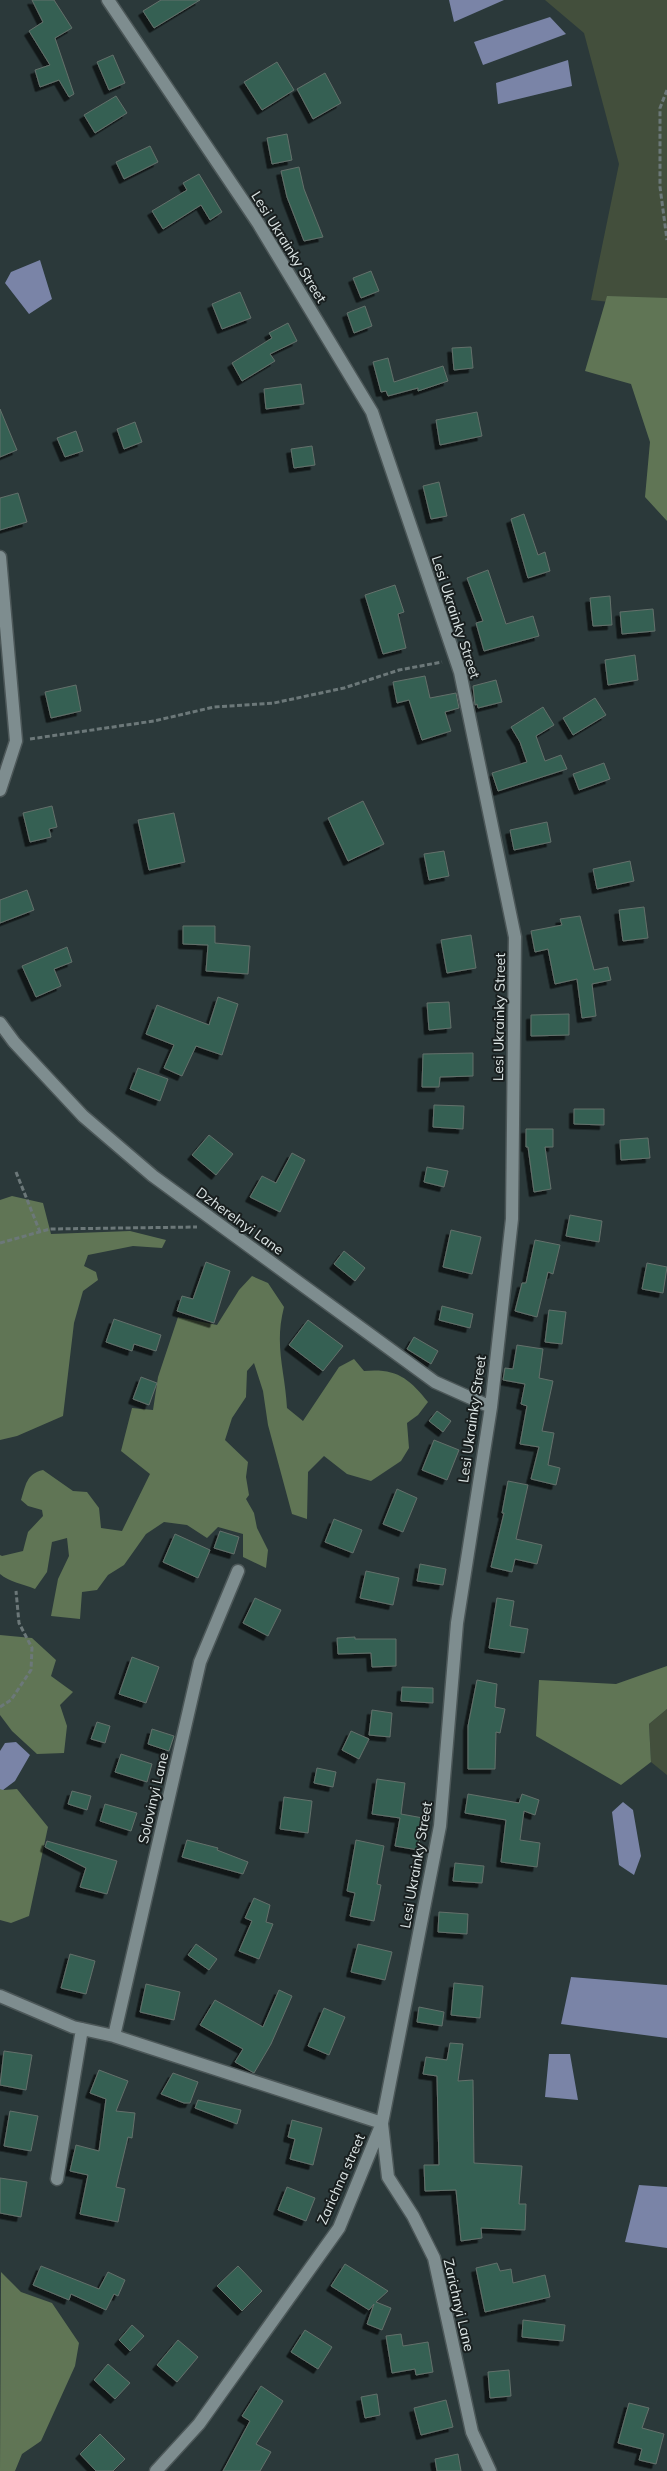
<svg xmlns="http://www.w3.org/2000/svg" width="667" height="2471" font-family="Mulish,sans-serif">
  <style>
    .green { fill: #434f3c }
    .forest { fill: #607555 }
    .water { fill: #7a84a7 }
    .building { fill: #366152; stroke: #63706b; filter: url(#shadow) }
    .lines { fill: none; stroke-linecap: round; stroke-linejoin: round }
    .minor-casing { stroke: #4c5758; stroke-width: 15 }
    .path { stroke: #6c7879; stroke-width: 3; stroke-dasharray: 5 2.5; stroke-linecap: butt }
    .minor { stroke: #7e8d8f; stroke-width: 12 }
    .labels { text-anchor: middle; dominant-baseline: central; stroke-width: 4; stroke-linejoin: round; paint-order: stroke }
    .street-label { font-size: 14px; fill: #dde6e6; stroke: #191f1f }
  </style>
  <defs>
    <filter id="shadow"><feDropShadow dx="-4.5" dy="4.5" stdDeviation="0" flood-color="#0009"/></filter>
  </defs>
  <rect width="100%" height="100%" fill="#2b393a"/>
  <path class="green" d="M545,0H667V308L591,300L619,164L584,33Z
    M667,1709V1775L651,1762L649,1724Z"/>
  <path class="forest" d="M607,296L667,298V521L645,497L650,442L631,384L585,371Z
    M12,1196L43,1203L51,1234L130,1231L166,1240L162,1248L133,1246L88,1255L84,1266L96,1272L98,1280L83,1291L74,1323L63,1416L17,1436L0,1440V1200Z
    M252,1276L268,1283L284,1307C274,1346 285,1370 287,1408L303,1421L339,1367L354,1359L364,1371C396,1368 409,1378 428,1402L418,1415L407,1423L409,1448L401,1461L371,1481L347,1474L324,1456L308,1472L307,1519L292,1514L268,1425L263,1391L254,1363L247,1371L246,1397L232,1418L225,1440L248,1462L246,1477L249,1495L246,1499L254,1513L257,1528L268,1550L266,1568L243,1557V1534L218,1527L207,1538L187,1525L164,1522L146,1534L124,1565L108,1575L97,1590L82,1592L80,1619L51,1616L58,1579L69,1556L67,1538L52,1542L47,1572L35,1589C24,1584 9,1582 0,1574V1555L2,1556L23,1551L28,1532L43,1516L42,1510L28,1506L21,1500C26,1485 26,1474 43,1470L73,1491L87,1492L99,1508L101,1528L122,1531L150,1474L121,1451L132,1408L153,1410L158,1377L178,1317L217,1325L239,1290Z
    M0,1635L32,1638L56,1660L51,1676L73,1692L60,1705L67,1726L64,1753L37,1754L12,1731L0,1715Z
    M667,1666V1709L649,1724L651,1762L621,1785L536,1736L539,1680L616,1684Z
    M0,1788L4,1790L17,1789L48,1827L29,1916L11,1923L0,1920Z
    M1,2272L21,2292L52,2303L79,2343L75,2366L41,2441L22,2454L15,2471H0Z"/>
  <path class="water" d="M449,0H504L454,22Z
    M550,17L566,34L483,65L474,42Z
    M568,60L572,86L498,104L496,83Z
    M40,260L52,299L29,314L5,283L11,272Z
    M16,1742L30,1755L15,1781L3,1790L0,1789V1751L5,1743Z
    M623,1802L633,1810L641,1856L634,1875L619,1865L612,1812Z
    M571,1977L667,1985V2038L561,2024Z
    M549,2054H570L578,2100L545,2097Z
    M639,2185L667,2187V2248L625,2242Z"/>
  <path class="building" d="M32,0H54L72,28L55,38L74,94L69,97L59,80L40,87L35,70L50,65L29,31L43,22Z
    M161,0H200L154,28L143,11Z
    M113,55L125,83L109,90L97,62Z
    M277,62L294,90L262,110L244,82Z
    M325,73L341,103L313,119L297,89Z
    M116,96L127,113L95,133L84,115Z
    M287,134L292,160L272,164L267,138Z
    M150,146L158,162L124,179L116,162Z
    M299,167L304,189L323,237L304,241L287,197L281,171Z
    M199,174L222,212L210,220L201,205L163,229L152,211L187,190L183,183Z
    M371,271L379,291L361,298L353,278Z
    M240,292L251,318L222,329L212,304Z
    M365,306L372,326L354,333L347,313Z
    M288,323L297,341L270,354L275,361L242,381L232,363L272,338L269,333Z
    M471,347L473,368L454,370L452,348Z
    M388,358L394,382L443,366L448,381L418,391V388L388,396L386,391L381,392L373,362Z
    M301,384L304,404L266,409L264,389Z
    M0,409L17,450L0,457Z
    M477,412L482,436L440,445L436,420Z
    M135,422L142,442L124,449L117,429Z
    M76,431L83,451L65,457L57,438Z
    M312,446L315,465L294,468L291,449Z
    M439,482L447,516L431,519L423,486Z
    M18,493L27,522L0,530V498Z
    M524,514L538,555L545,552L550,571L528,578L511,519Z
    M488,570L506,624L533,616L539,636L484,651L476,623L483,621L467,578Z
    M395,585L404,612L398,614L406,648L383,654L365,595Z
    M610,596L612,625L593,626L590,598Z
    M653,609L655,631L622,634L620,612Z
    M635,655L638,680L608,685L605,660Z
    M425,676L430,698L456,693L459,708L445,712L451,731L422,740L409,700L397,703L393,682Z
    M496,680L502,702L478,708L477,704L475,705L473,686Z
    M76,685L81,711L51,718L45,692Z
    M595,698L606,715L573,735L563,718Z
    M543,707L554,725L536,736L545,761L561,755L567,769L498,791L492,773L527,762L520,742L511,727Z
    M604,763L610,779L579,790L573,774Z
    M363,801L384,844L348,861L328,818Z
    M52,806L57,827L49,829L51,837L30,842L23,813Z
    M174,813L185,862L149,870L138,820Z
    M547,822L551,842L514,850L510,830Z
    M444,851L449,876L429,880L424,854Z
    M630,861L634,881L597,889L593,869Z
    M27,890L34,910L0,923V900Z
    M644,907L648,938L623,941L619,910Z
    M580,916L594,970L608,967L611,980L592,984L596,1016L582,1018L577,979L555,984L548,949L535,952L531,931L562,925L560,919Z
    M183,926H215V943L250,946L248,974L206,971L208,945L183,944Z
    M471,935L476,968L447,973L441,940Z
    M67,947L72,962L54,969L61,986L36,997L22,966Z
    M218,997L238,1004L222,1055L196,1046L182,1076L164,1068L174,1045L146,1034L157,1005L209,1025Z
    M449,1002L451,1028L429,1030L427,1003Z
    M569,1014V1035L531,1036V1015Z
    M473,1053V1076L440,1077L439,1087H422L423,1054Z
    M138,1068L168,1079L160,1101L130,1089Z
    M434,1105L464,1106L463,1129L433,1127Z
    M574,1109H604V1125L574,1124Z
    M526,1129H553V1147H545L551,1189L534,1192L528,1147H526Z
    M209,1135L233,1154L216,1175L192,1155Z
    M648,1138L650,1158L621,1160L620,1140Z
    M292,1153L305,1160L280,1212L250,1197L262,1176L276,1183Z
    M427,1167L448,1171L444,1187L424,1182Z
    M570,1215L602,1221L599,1242L566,1236Z
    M451,1230L481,1237L472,1274L443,1267Z
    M535,1240L560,1245L553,1274L548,1272L537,1317L515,1311L522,1283H526Z
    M344,1251L365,1268L355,1281L334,1264Z
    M206,1262L230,1271L214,1323L177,1311L182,1296L193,1299Z
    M647,1263L667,1267L663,1293L642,1289Z
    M442,1306L473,1314L470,1328L439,1320Z
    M549,1310L566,1312L562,1344L545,1342Z
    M114,1319L161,1335L156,1351L134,1344L132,1351L106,1342Z
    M308,1320L343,1346L323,1371L289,1345Z
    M414,1337L438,1351L431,1364L407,1349Z
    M517,1345L543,1349L539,1378L553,1381L542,1431L554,1433L548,1465L560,1468L556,1485L531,1479L539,1447L520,1444L527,1406L521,1404L525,1384L503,1380L505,1368L513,1369Z
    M141,1377L157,1383L149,1405L133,1399Z
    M437,1411L451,1421L443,1432L429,1421Z
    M434,1440L459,1450L447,1480L422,1470Z
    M508,1481L528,1485L516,1539L542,1545L537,1564L515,1559L512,1572L491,1567L504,1513H502Z
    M397,1489L417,1498L403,1532L383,1524Z
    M334,1519L362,1530L353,1553L325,1542Z
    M220,1531L239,1537L234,1554L214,1548Z
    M175,1534L210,1550L198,1578L163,1562Z
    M420,1564L446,1569L443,1585L417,1581Z
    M366,1571L399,1578L393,1605L360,1598Z
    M255,1598L281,1610L268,1636L243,1623Z
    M497,1598L514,1601L510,1626L528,1629L524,1653L489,1648Z
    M355,1637V1639H396V1666L372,1667L371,1653L338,1654L337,1638Z
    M132,1657L159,1667L146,1703L119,1694Z
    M477,1680L497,1684L495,1707L505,1709L500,1733L496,1732L495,1769H468V1726Z
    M402,1687L433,1688V1703L401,1701Z
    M372,1710L392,1713L390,1737L369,1735Z
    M97,1722L110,1726L105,1743L91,1739Z
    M152,1729L174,1736L169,1751L148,1744Z
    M351,1731L369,1739L359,1759L342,1750Z
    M121,1754L152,1764L147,1782L115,1772Z
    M317,1768L336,1772L333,1787L314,1783Z
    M377,1779L405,1783L401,1814L423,1818L418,1850L395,1846L400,1818L372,1814Z
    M72,1791L91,1796L87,1810L68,1804Z
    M468,1794L519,1803L522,1794L539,1800L535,1815L524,1811L520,1840L540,1843L537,1867L501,1862L506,1820L465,1813Z
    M284,1797L312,1801L308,1833L280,1829Z
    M105,1804L137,1813L131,1831L100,1821Z
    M187,1840L218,1848L217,1850L248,1862L243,1874L182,1857Z
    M356,1840L384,1846L377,1884L381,1885L374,1921L350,1916L355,1893L347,1891Z
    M47,1841L117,1861L107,1894L80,1887L86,1868L45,1847Z
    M455,1863L484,1866L482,1883L453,1881Z
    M254,1898L270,1905L266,1922L273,1924L259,1959L239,1951L252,1921L245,1918Z
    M439,1912L468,1914L467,1934L438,1932Z
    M196,1944L217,1959L209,1970L188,1955Z
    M358,1944L392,1952L385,1980L351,1972Z
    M70,1954L95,1961L86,1994L61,1988Z
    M454,1983L483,1986L480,2018L451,2015Z
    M146,1984L180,1992L174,2020L140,2012Z
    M279,1990L292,1996L271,2044L254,2073L235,2062L243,2049L200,2025L215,2000L263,2027Z
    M419,2007L444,2012L442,2026L417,2022Z
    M324,2008L345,2017L329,2055L308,2046Z
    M450,2043L463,2044L458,2081L473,2080L474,2163L522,2166L519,2204H526L525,2230L481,2228L482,2238L461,2241L456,2190L425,2191L424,2165H439L437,2076L423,2074L426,2057L447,2060Z
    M4,2051L32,2055L26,2090L0,2085Z
    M99,2070L128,2081L116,2111L135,2113L132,2138L128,2137L116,2187L125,2189L118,2222L80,2214L88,2175L70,2171L76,2145L99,2151L106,2099L90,2093Z
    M173,2073L198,2082L190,2103H184L161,2094Z
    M198,2100L241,2110L237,2124L195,2108Z
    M10,2111L38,2116L31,2151L4,2146Z
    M292,2120L322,2128L313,2165L290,2159L295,2139L288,2137Z
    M0,2178L27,2182L21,2217L0,2213Z
    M287,2187L315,2198L306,2221L278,2210Z
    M497,2263L500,2271L511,2269L513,2283L545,2275L550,2297L485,2312L476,2268Z
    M345,2264L388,2291L376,2302L391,2308L382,2330L367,2324L374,2304L369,2310L331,2286Z
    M41,2266L99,2289L108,2272L125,2280L118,2296L114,2294L106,2310L71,2294L69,2300L33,2285Z
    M238,2266L262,2291L242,2311L217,2286Z
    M523,2320L565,2325L563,2341L522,2337Z
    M132,2325L144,2336L130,2351L119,2340Z
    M305,2330L332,2347L318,2369L291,2352Z
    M401,2334L403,2346L428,2342L433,2372L416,2375L415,2369L392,2373L386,2336Z
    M178,2340L198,2357L177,2382L157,2365Z
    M108,2364L130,2383L115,2399L94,2380Z
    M509,2370L511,2396L490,2398L488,2372Z
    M261,2386L283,2401L256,2444L271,2452L260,2471H223L250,2421L242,2416Z
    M377,2394L380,2415L365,2418L361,2397Z
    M446,2400L453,2427L421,2435L414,2408Z
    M629,2403L649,2408L642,2428L664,2434L656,2464L639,2460L642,2449L618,2443Z
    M100,2434L125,2459L113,2471H96L80,2454Z
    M458,2454L461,2471H437L435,2459Z"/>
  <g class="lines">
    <g class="minor-casing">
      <path id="minor" d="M108,0L258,223L372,412L460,672L515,937L512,1219L491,1407L457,1623L440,1826L382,2123L339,2228L199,2424L156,2471
        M0,557L16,741L0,790
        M0,1023L14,1042L83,1116L153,1176L435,1382L491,1407
        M0,1996L73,2027L114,2036L382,2123
        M114,2036L200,1662L238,1571
        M382,2124L388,2177L413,2216L434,2258L472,2432L490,2471
        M57,2179L82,2029"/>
    </g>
    <path class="path" d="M667,90L660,108V187L667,240
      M30,739L154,721L214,707L274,703L344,688L399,670L442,662
      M16,1172L40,1232
      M0,1243L50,1229L197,1227
      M0,1707L11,1700L31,1670L32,1648L19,1623L16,1591"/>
    <use href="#minor" class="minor"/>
  </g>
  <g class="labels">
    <g class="street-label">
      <text transform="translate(289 247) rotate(58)">Lesi Ukrainky Street</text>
      <text transform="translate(456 617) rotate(72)">Lesi Ukrainky Street</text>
      <text transform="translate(499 1017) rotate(-89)">Lesi Ukrainky Street</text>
      <text transform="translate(240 1221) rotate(36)">Dzherelnyi Lane</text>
      <text transform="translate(472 1419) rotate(-82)">Lesi Ukrainky Street</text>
      <text transform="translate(153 1798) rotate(-77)">Solovinyi Lane</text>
      <text transform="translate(416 1865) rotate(-80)">Lesi Ukrainky Street</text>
      <text transform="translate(341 2179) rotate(-66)">Zarichna street</text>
      <text transform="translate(459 2305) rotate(77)">Zarichnyi Lane</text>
    </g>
  </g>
</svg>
